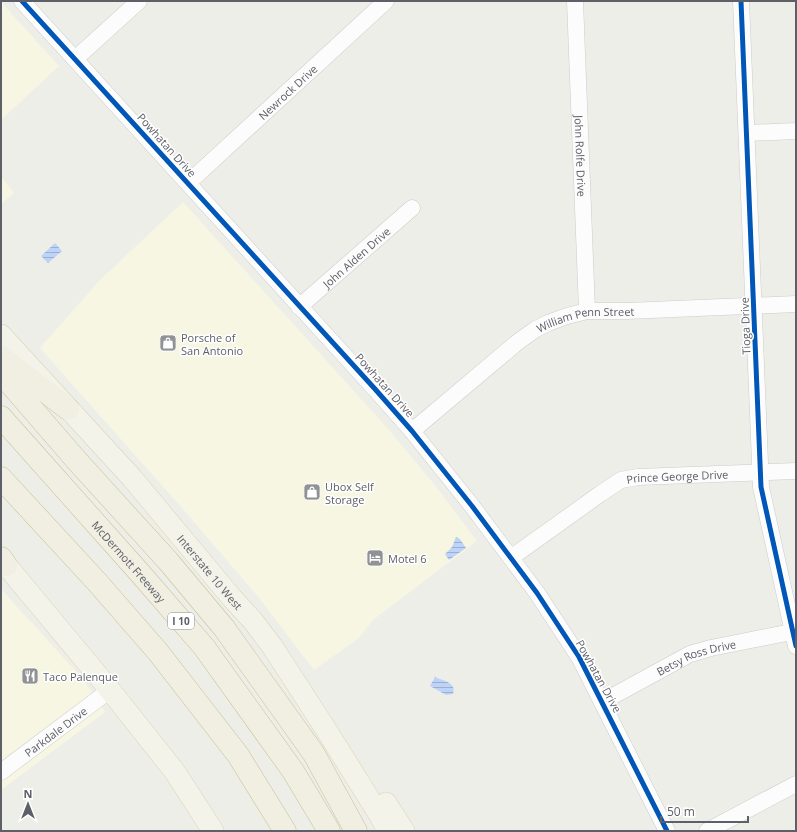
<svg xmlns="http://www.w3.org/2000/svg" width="797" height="832" font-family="'Open Sans',sans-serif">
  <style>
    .commercial { fill: #f7f6e2 }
    .water { fill: url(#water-rules) }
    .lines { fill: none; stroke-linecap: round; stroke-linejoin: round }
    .minor-casing { stroke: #cbcccb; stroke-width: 17 }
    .major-casing { stroke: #d8d5b5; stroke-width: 22 }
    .highway-casing { stroke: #c7c195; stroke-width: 23 }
    .minor { stroke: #fcfcfc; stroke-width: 16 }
    .major { stroke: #f3f3e9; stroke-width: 21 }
    .highway { stroke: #f0efe2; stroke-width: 22 }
    .cycleway-casing { stroke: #fff; stroke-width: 8 }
    .cycleway { stroke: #0057b8; stroke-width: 5 }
    .labels { text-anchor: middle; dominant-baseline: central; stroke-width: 3; stroke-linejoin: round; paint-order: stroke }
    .shield { fill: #fff; stroke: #8e9095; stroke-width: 1 }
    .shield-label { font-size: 10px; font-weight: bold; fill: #5e6068 }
    .street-label { font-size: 11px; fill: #5e6068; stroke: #fff }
    .poi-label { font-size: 11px; fill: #5e6068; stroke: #fff; text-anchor: start }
  </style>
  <defs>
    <pattern id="water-rules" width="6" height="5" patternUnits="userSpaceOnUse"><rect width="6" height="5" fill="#bdd4f8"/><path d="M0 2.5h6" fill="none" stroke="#9dafcd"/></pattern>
  </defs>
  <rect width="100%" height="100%" fill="#eeeee9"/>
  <path class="commercial" d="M1,2L59,66L1,120Z
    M1,177L14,193L1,204Z
    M183,202L389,430L434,484L477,541L373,620L359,638L314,670L259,598L182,508L40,348L99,281Z
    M1,589L82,678L105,712L1,790Z"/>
  <path class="water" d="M55,243L62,251L48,263L41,256Z
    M456,537L460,539L466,548L449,560L445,554L452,547Z
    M435,677C443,681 457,682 453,694L446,695L430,686Z"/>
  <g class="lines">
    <g class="minor-casing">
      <g id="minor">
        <path d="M22,1L375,389L412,431L472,506L537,593L579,657L667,831"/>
        <path id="s1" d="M575,1L587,311"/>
        <path d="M741,1L761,487L796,646"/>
        <path d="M75,59L139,1"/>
        <path d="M747,133L796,131"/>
        <path id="s2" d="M188,183L386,1"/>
        <path id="s3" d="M299,307L412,208"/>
        <path id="s4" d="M412,431L519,341L536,329L548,323L567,316L587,311H627L796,304"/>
        <path id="s5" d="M512,557L600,494L621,480L638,477L796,471"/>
        <path id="s6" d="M602,702L690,654L711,648L796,631"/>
        <path id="s7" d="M1,772L110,690"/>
        <path d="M707,831L796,784"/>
      </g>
    </g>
    <g class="major-casing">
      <g id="major">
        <path id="s8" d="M1,335L132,478L232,598L253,621L272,646L327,731L380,816L388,831"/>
        <path d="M1,559L110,690L175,772L213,831"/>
        <path d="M386,803L404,831"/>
      </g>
    </g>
    <g class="highway-casing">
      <g id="highway">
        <path d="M1,357L68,409"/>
        <path d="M1,373L78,462L168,561L224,628L314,754L356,831"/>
        <path id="s9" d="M1,417L139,572L204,647L293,771L329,831"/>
        <path d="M1,478L97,582L158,652L238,755L285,831"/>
        <path d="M1,558L6,565"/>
      </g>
    </g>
    <use href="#minor" class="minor"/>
    <use href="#major" class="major"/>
    <use href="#highway" class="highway"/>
    <g class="cycleway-casing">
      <path id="cycleway" d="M22,1L375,389L412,431L472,506L537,593L579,657L667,831
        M741,1L761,487L796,646"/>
    </g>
    <use href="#cycleway" class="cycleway"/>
  </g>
  <defs>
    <g id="shop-square" transform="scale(0.9)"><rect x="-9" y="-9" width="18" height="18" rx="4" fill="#909295" stroke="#fff"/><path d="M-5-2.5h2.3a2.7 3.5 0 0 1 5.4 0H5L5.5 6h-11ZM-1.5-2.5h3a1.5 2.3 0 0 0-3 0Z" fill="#fff"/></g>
    <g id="hotel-square" transform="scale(0.9)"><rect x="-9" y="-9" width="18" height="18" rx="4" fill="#909295" stroke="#fff"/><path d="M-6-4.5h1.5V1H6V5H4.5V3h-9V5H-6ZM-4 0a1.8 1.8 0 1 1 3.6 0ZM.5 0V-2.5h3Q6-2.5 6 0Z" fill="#fff"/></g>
    <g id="restaurant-square" transform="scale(0.9)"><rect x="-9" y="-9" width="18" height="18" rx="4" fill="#909295" stroke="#fff"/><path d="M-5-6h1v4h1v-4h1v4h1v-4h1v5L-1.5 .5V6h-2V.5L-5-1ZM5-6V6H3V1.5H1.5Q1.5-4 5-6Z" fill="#fff"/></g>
  </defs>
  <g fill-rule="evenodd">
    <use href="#shop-square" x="168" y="343"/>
    <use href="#shop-square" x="312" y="492"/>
    <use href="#hotel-square" x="375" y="558"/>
    <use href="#restaurant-square" x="30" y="676"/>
  </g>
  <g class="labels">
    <rect class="shield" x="168" y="613" width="26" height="16" rx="3"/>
    <g class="shield-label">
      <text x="181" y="621">I 10</text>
    </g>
    <g class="street-label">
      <text stroke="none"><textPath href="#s2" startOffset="135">Newrock Drive</textPath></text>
      <text transform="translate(167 145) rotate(48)">Powhatan Drive</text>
      <text stroke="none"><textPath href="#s1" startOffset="155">John Rolfe Drive</textPath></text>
      <text stroke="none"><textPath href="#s3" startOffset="76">John Alden Drive</textPath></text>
      <text stroke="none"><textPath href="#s4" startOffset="212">William Penn Street</textPath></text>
      <text transform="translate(745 326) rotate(-92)">Tioga Drive</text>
      <text transform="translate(385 385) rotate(48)">Powhatan Drive</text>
      <text stroke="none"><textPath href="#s5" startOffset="190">Prince George Drive</textPath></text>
      <text stroke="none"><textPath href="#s9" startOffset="193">McDermott Freeway</textPath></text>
      <text stroke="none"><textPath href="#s8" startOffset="316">Interstate 10 West</textPath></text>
      <text stroke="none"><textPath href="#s6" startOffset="105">Betsy Ross Drive</textPath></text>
      <text transform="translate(599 676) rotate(61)">Powhatan Drive</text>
      <text stroke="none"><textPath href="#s7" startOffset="68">Parkdale Drive</textPath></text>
    </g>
    <g class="poi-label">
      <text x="181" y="337">Porsche of<tspan x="181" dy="13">San Antonio</tspan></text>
      <text x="325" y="486">Ubox Self<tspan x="325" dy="13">Storage</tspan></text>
      <text x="388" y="558">Motel 6</text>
      <text x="43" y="676">Taco Palenque</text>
    </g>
  </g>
  <rect width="797" height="832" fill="none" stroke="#5e6068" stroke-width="4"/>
  <g transform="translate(28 804)" stroke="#ffffff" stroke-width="3" paint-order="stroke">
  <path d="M0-3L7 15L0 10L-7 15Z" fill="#5e6068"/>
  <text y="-6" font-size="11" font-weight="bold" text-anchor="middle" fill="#5e6068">N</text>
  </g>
  <path d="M661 816v6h87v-6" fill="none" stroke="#5e6068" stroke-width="2"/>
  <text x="667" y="816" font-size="12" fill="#5e6068" stroke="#ffffff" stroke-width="3" paint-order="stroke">50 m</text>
</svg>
